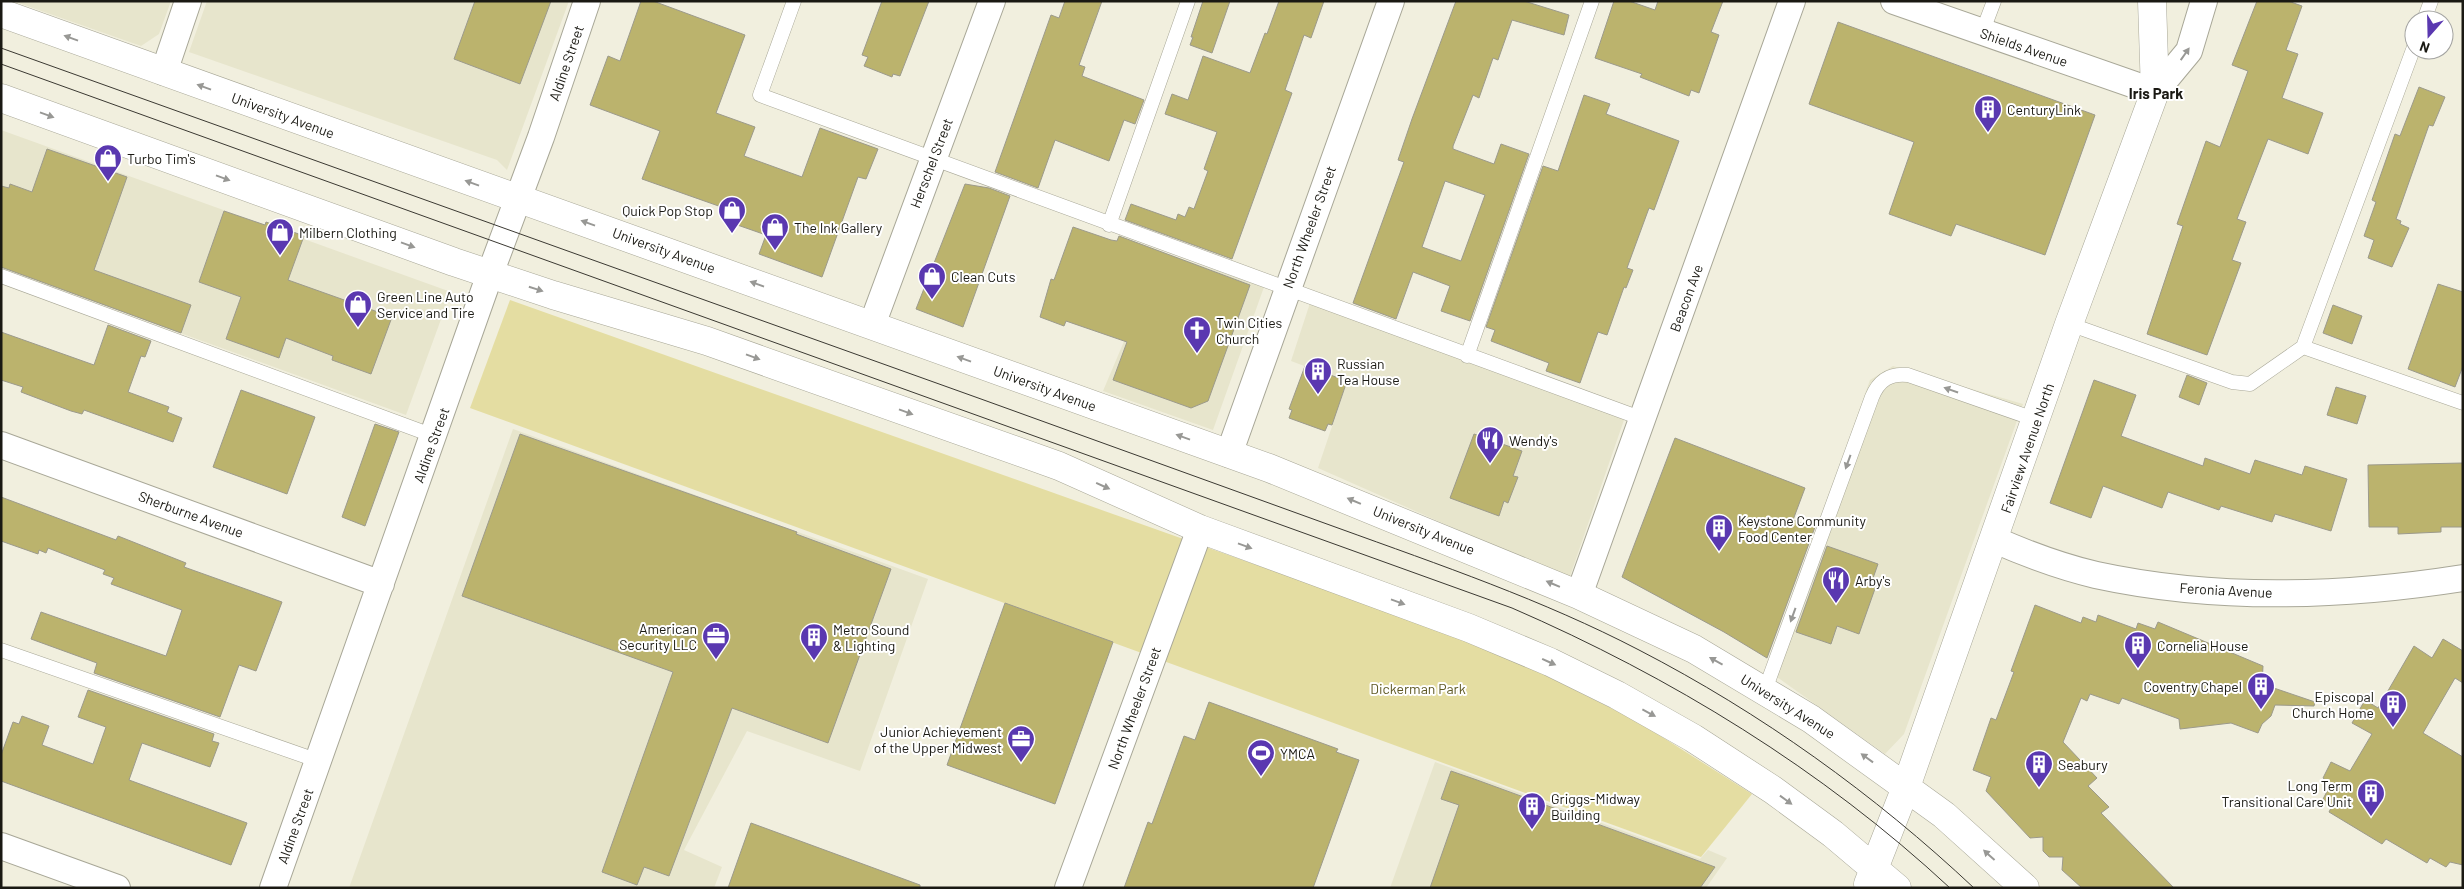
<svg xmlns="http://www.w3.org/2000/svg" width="2464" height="889" font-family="Barlow,sans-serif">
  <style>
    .built { fill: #e7e5cc }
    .green { fill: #e4dda2 }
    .building { fill: #bbb36d; stroke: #9c9a8b; fill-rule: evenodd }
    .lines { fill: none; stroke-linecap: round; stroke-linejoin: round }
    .lane-casing { stroke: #a8a797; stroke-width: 15 }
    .street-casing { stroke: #a8a797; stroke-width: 28 }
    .secondary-casing { stroke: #a8a797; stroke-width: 29 }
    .lane { stroke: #fff; stroke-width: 14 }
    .street { stroke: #fff; stroke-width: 26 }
    .secondary { stroke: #fff; stroke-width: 28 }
    .tram { stroke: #3b3932; stroke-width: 1 }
    .oneway { fill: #989895 }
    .labels { text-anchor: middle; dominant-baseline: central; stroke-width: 4; stroke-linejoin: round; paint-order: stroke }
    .street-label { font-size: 14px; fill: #1a1913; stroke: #fff }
    .poi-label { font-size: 14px; fill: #1a1913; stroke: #fff; text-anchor: start }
    .park-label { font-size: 14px; fill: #5e5823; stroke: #fff }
    .neighbourhood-label { font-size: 15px; font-weight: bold; fill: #1a1913; stroke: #fff }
  </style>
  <rect width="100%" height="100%" fill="#f1efde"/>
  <path class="built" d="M13,1H171L159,34L141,46Z
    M207,1H569L507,170L497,160L189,52Z
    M1,130L451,292L406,415L1,268Z
    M1156,250L1264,287L1213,430L1103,391L1125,339Z
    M1310,303L1625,417L1569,579L1318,468L1347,382L1291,361Z
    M1893,366L2023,404L1904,734L1885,754L1767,670L1870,380Z
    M513,429L928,579L860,771L747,731L684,850L722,867L714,888H349Z
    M1435,762L1700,859L1708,850L1727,858L1706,888H1390Z"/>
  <path class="green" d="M510,300L1451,634L1547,676L1637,721L1752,794L1701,857L470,408Z"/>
  <path class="building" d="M475,1H551L520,84L454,59Z
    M641,1H653L745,35L716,113L755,127L744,156L802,177L820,128L878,149L866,179L858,177L822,277L759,254L766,235L726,221L730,210L642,179L660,131L590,105L608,56L620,61Z
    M882,1H929L900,76L893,74L892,77L864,66L868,57L862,55Z
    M1065,1H1102L1079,65L1085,67L1082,76L1144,100L1135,124L1124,120L1109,161L1055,140L1038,188L995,172L1051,15L1059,18Z
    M1203,1H1230L1212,53L1190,45L1193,37H1191Z
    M1279,1H1324L1311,38L1304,35L1285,90L1292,93L1232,259L1125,220L1131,204L1176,220L1178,214L1185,217L1189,207L1194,209L1208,171L1204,169L1217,132L1165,114L1172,94L1188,100L1203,56L1250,73L1265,33L1267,34Z
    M1456,1H1524L1569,15L1564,35L1512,20L1498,60L1493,58L1479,98L1473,95L1453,146V149L1494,164L1501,144L1529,154L1470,321L1441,311L1450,286L1413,272L1396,319L1353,303L1404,162L1398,160L1412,119ZM1445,181L1485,195L1461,261L1422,247Z
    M1614,1H1629L1655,10L1658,1H1723L1711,32L1719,35L1699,93L1691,90L1689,96L1640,77L1642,74L1595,58Z
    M2257,1H2288L2302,6L2286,50L2298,54L2282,98L2323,113L2308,154L2268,139L2237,219L2246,222L2232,260L2241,263L2207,355L2147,334L2183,226L2177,224L2206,141L2220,147L2248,71L2232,65Z
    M1838,22L2095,115L2045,255L1956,224L1951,236L1889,214L1914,142L1809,104Z
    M2419,87L2445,97L2433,126L2429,125L2396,219L2401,221L2400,224L2409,228L2392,267L2368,258L2374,240L2364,236L2376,202L2372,200L2395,134L2400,136Z
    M1584,95L1610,104L1606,114L1679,141L1654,210L1649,208L1627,268L1633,270L1626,288L1624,287L1607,335L1598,332L1580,383L1546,371L1549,363L1491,341L1495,330L1486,327L1543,166L1558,171Z
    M47,149L127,177L94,270L191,305L181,333L1,267V186L9,188L10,184L32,192Z
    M965,184L989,188L1010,196L963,327L916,309Z
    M224,211L265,225L266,222L304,236L288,280L392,317L371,374L332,360L333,356L286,338L279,358L226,339L241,297L199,282Z
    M1073,227L1111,240L1117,241L1119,236L1250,285L1208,401L1191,408L1113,380L1127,342L1066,321L1064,326L1040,317L1051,279L1054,280Z
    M2438,284L2463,292V366L2455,387L2408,369Z
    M2333,305L2362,316L2352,344L2323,333Z
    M108,325L151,341L145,357L141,356L128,392L169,407L167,412L182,418L173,442L84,410L82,414L71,411L21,392L23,387L1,380V332L94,365Z
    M1305,366L1347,381L1332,425L1328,424L1325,431L1289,418L1292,410L1289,409Z
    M2187,375L2207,383L2199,405L2179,397Z
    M2094,380L2136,395L2121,436L2203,466L2205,458L2250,474L2255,460L2302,475L2305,466L2347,479L2331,531L2275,514L2272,522L2221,506L2219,510L2168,492L2162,508L2103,486L2091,518L2050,503Z
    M2336,387L2366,396L2357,424L2327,415Z
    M241,390L315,417L287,494L213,467Z
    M375,424L399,432L365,526L342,517Z
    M520,434L797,532L796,534L891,569L828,743L732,708L669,876L644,867L637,885L602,872L673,672L462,596Z
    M1474,434L1522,451L1513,476L1518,477L1508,503L1504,501L1499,516L1450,498Z
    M1675,438L1805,488L1793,520L1815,527L1767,658L1724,632L1622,577Z
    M2463,463V527H2441V532L2398,534V527H2369L2368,465Z
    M1,497L116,540L118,536L186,563L184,567L282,602L256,671L239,665L220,717L94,673L97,663L31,639L41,612L166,656L182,610L111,584L114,578L103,574L105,570L48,548L46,553L39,550L38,554L1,541Z
    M1827,546L1878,564L1872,581L1877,583L1859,634L1837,626L1831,644L1796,632Z
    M1005,603L1113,642L1055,804L947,765Z
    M2035,605L2081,623L2083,617L2096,622L2098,615L2136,629L2138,623L2155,629L2158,622L2263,666L2262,684L2315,702L2314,706L2275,705L2271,716L2262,724L2258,733L2231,723L2180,729L2179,719L2122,698L2119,704L2090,694L2087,701L2081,698L2063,742L2097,778L2088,786L2109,807L2101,813L2174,888H2082L2062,870L2063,857H2049L2043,851V837L2030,838L1986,791L1991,777L1973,770L1991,718L1996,720L2014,672L2011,671Z
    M2443,639L2463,651V683L2455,678L2423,733L2463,757V865L2450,862L2446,867L2430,858L2427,863L2386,839L2382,844L2329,812L2332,806L2323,799L2331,784L2323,778L2331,762L2350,771L2372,734L2352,723L2365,700L2378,708L2414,646L2432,658Z
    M88,690L214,734L212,741L219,743L210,767L142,743L129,780L247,823L231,865L1,781V755L13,722L19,724L22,716L49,726L42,745L93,764L106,727L78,717Z
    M1209,702L1338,749L1336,752L1359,760L1313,888H1124L1148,822L1152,824L1184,736L1195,740Z
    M1451,771L1477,780L1715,867L1700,888H1430L1459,805L1441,799Z
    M751,823L920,885V888H728Z"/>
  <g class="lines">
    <g class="lane-casing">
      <path id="lane" d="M794,1L760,95L1643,419
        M2424,20L2431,1
        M1982,33L1994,1
        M2414,47L2303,347L2463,403
        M1109,225L1188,1
        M1,276L434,436
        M2069,324L2232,382L2250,384L2303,347
        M1467,356L1592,1
        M1,650L319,761
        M1765,690L1872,397C1879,380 1890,373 1908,375L2037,420"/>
    </g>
    <g class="street-casing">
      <path id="street" d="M1894,1L2155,92L2189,51L2204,1
        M164,72L188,1
        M872,325L992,1
        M1,445L381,584
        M1229,454L1391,1
        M1995,540C2027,554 2062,567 2096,575C2216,601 2342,597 2463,578
        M1579,595L1792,1
        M1,846L117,888
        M273,888L490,274L541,137L587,1
        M1068,888L1200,529"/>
    </g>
    <g class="secondary-casing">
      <path id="secondary" d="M1,13L1269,468L1579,595L1694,649L1811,719L1944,815L2025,888
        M1,98L454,262L553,295L707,341L1059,466L1200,529L1469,628L1550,662L1617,695L1693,738L1773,790L1833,834L1897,888
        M1868,884L1906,787L2069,324L2155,92L2152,1"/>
    </g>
    <use href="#lane" class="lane"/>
    <use href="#street" class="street"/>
    <use href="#secondary" class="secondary"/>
    <path class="tram" d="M1,48C328,165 654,282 981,399C1100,442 1219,485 1338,528C1440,565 1543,600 1639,650C1761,713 1874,794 1974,888
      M1,64L1512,608C1671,677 1822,769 1950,888"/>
  </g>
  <defs><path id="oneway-solid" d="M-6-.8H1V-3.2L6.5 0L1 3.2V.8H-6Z" transform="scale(1.25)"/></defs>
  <g class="oneway">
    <use href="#oneway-solid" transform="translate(71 38) rotate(-160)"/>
    <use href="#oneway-solid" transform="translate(2185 54) rotate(-55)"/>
    <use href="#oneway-solid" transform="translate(204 87) rotate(-160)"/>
    <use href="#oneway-solid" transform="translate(47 115) rotate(20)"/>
    <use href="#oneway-solid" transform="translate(223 178) rotate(20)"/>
    <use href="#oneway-solid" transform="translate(472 183) rotate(-160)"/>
    <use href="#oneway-solid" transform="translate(588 223) rotate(-160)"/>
    <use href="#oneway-solid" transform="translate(408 245) rotate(20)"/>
    <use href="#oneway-solid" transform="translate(757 284) rotate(-160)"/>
    <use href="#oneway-solid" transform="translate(536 289) rotate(18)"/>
    <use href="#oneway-solid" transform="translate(753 357) rotate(20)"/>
    <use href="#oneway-solid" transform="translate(964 359) rotate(-160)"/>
    <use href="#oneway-solid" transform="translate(1951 390) rotate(-161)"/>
    <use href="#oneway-solid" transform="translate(906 412) rotate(20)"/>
    <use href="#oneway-solid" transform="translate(1183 437) rotate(-160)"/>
    <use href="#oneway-solid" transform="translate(1848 462) rotate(110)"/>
    <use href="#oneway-solid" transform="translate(1103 486) rotate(24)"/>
    <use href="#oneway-solid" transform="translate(1354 501) rotate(-157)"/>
    <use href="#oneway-solid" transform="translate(1245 546) rotate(20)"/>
    <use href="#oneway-solid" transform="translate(1553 584) rotate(-157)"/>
    <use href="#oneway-solid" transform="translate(1398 602) rotate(20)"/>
    <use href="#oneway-solid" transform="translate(1793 615) rotate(110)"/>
    <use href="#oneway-solid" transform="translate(1716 661) rotate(-151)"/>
    <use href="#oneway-solid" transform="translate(1549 662) rotate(24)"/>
    <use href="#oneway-solid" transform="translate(1649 713) rotate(28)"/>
    <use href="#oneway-solid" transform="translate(1867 758) rotate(-144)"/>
    <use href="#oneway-solid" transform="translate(1786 800) rotate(36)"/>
    <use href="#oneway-solid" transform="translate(1989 855) rotate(-138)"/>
  </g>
  <defs>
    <g id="building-pin" transform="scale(1.4375)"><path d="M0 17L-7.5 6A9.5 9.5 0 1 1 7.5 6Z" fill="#5a38b0" stroke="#fff"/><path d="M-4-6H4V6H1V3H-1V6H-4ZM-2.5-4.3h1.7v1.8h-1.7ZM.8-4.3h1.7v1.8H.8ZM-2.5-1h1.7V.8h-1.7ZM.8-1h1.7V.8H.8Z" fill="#fff"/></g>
    <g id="shop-pin" transform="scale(1.4375)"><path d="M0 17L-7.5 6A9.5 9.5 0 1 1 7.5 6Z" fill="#5a38b0" stroke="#fff"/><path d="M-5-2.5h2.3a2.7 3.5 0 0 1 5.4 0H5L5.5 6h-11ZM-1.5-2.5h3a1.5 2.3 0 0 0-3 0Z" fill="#fff"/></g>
    <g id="church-pin" transform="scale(1.4375)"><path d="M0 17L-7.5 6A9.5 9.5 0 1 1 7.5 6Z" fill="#5a38b0" stroke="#fff"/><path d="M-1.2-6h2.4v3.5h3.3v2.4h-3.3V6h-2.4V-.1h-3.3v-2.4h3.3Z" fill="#fff"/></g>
    <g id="restaurant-pin" transform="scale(1.4375)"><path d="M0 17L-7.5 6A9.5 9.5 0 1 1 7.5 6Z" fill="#5a38b0" stroke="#fff"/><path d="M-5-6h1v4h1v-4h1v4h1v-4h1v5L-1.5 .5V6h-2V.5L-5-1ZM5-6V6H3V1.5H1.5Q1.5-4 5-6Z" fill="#fff"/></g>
    <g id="office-pin" transform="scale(1.4375)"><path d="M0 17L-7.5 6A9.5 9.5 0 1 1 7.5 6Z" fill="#5a38b0" stroke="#fff"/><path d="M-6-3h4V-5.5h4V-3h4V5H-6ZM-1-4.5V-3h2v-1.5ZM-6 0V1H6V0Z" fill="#fff"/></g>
    <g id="stadium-pin" transform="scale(1.4375)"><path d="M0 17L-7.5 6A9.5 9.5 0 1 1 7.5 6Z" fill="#5a38b0" stroke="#fff"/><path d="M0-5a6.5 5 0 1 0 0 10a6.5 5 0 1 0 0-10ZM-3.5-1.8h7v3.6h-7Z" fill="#fff"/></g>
  </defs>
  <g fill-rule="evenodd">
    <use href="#building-pin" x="1988" y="109"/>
    <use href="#shop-pin" x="108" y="158"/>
    <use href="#shop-pin" x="732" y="210"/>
    <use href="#shop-pin" x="775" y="227"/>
    <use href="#shop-pin" x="280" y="232"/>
    <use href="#shop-pin" x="932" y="276"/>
    <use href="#shop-pin" x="358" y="304"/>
    <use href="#church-pin" x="1197" y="330"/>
    <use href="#building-pin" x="1318" y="371"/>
    <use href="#restaurant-pin" x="1490" y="440"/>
    <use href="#building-pin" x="1719" y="528"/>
    <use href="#restaurant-pin" x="1836" y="580"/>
    <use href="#office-pin" x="716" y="636"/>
    <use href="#building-pin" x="814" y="637"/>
    <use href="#building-pin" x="2138" y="645"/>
    <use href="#building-pin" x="2261" y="686"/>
    <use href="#building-pin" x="2393" y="704"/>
    <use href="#office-pin" x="1021" y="739"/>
    <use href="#stadium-pin" x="1261" y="753"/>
    <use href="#building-pin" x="2039" y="764"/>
    <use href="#building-pin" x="2371" y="793"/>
    <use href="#building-pin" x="1532" y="806"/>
  </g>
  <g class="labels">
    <g class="street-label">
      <text transform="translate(2024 47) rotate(19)">Shields Avenue</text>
      <text transform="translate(566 63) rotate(-71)">Aldine Street</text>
      <text transform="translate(283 115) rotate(20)">University Avenue</text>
      <text transform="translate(931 163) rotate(-69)">Herschel Street</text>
      <text transform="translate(1309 227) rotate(-70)">North Wheeler Street</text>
      <text transform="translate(664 250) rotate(20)">University Avenue</text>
      <text transform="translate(1686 298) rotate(-70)">Beacon Ave</text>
      <text transform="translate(1045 388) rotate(20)">University Avenue</text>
      <text transform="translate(431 445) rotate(-70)">Aldine Street</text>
      <text transform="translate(2027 448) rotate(-71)">Fairview Avenue North</text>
      <text transform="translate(191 514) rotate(20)">Sherburne Avenue</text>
      <text transform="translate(1424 530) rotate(22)">University Avenue</text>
      <text transform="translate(2226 590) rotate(3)">Feronia Avenue</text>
      <text transform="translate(1788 706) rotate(32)">University Avenue</text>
      <text transform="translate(1134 708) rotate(-70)">North Wheeler Street</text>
      <text transform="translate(295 826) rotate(-70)">Aldine Street</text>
    </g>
    <g class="poi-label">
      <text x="2007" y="109">CenturyLink</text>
      <text x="127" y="158">Turbo Tim's</text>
      <text x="713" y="210" text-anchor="end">Quick Pop Stop</text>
      <text x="794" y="227">The Ink Gallery</text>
      <text x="299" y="232">Milbern Clothing</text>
      <text x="951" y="276">Clean Cuts</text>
      <text x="377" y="296">Green Line Auto<tspan x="377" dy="16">Service and Tire</tspan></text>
      <text x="1216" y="322">Twin Cities<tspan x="1216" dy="16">Church</tspan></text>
      <text x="1337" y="363">Russian<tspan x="1337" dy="16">Tea House</tspan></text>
      <text x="1509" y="440">Wendy's</text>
      <text x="1738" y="520">Keystone Community<tspan x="1738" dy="16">Food Center</tspan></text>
      <text x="1855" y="580">Arby's</text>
      <text x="697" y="628" text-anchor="end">American<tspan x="697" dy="16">Security LLC</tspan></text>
      <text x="833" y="629">Metro Sound<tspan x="833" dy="16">&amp; Lighting</tspan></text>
      <text x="2157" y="645">Cornelia House</text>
      <text x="2242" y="686" text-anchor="end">Coventry Chapel</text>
      <text x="2374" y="696" text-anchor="end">Episcopal<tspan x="2374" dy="16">Church Home</tspan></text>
      <text x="1002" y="731" text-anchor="end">Junior Achievement<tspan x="1002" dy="16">of the Upper Midwest</tspan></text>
      <text x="1280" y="753">YMCA</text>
      <text x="2058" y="764">Seabury</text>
      <text x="2352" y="785" text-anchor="end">Long Term<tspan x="2352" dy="16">Transitional Care Unit</tspan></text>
      <text x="1551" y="798">Griggs-Midway<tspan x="1551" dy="16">Building</tspan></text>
    </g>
    <g class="park-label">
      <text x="1418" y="688">Dickerman Park</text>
    </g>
    <g class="neighbourhood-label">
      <text x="2156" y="93">Iris Park</text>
    </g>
  </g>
  <rect width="2464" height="889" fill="none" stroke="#1a1913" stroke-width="5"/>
  <g transform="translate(2429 35) rotate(200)"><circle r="24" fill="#ffffff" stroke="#a3a3a1"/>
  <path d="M0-4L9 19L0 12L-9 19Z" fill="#5a38b0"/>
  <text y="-8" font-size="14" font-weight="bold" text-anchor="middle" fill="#1a1913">N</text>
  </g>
</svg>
